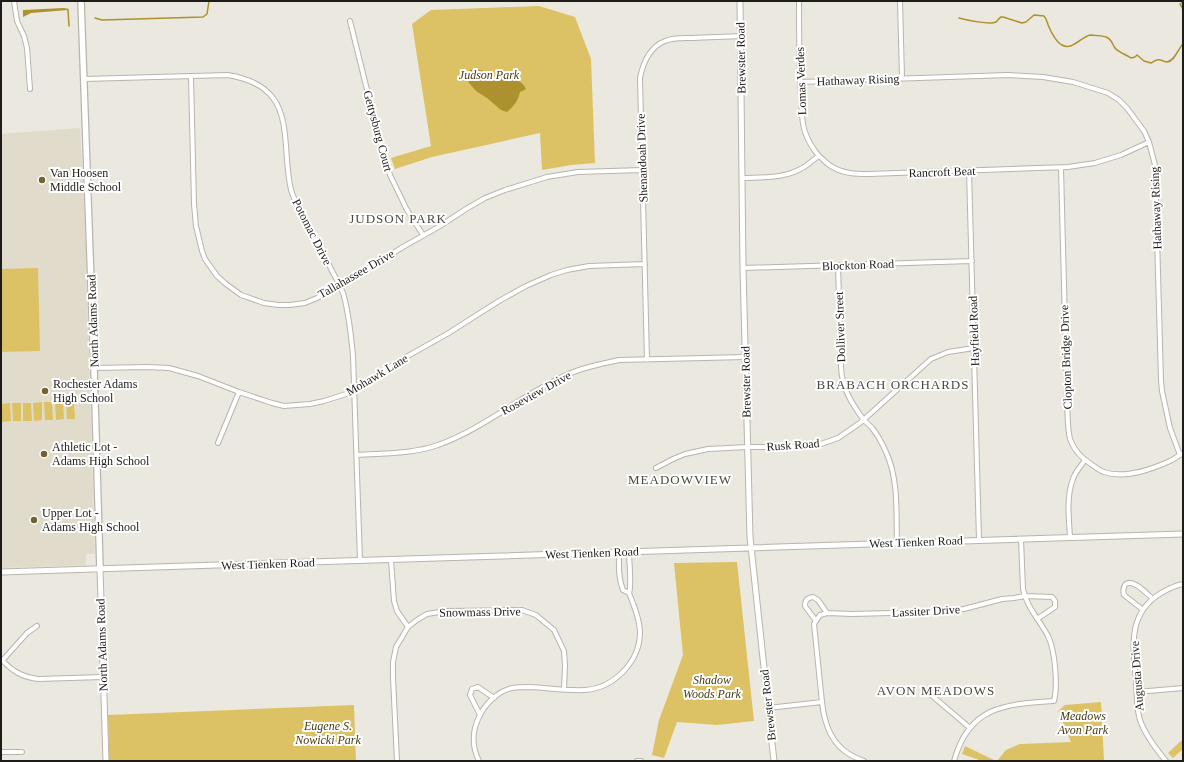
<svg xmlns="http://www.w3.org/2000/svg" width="1184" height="762" font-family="Georgia,serif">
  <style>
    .built { fill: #e0dbcb }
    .green { fill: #ddc265 }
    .water { fill: #ac912e }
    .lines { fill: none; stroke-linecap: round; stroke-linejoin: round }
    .stream { stroke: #ac912e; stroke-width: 1.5 }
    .minor-casing { stroke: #b8b5ac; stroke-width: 6 }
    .tertiary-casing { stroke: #b8b5ac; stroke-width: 7 }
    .secondary-casing { stroke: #b8b5ac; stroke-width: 8 }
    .minor { stroke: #fff; stroke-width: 4 }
    .tertiary { stroke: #fff; stroke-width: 5 }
    .secondary { stroke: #fff; stroke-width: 5.5 }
    .poi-dot { fill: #726431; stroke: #fff; stroke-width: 1.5 }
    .labels { text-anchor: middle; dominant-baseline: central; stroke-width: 4; stroke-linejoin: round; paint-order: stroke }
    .street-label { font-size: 12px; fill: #1d1c19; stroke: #fff }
    .park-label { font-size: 12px; font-style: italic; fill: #453a11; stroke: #fff }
    .poi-label { font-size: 12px; fill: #1d1c19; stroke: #fff; text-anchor: start }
    .neighbourhood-label { font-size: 13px; letter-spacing: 1px; fill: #4a4840; stroke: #fff }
  </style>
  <rect width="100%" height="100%" fill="#ebe8df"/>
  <path class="built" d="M80,128L85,225L95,554H86V565L1,568V134Z"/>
  <path class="green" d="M539,6L575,17L591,59L595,163L571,165L542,170L540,133L432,157L395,169L391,158L431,146L412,24L431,10Z
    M38,268L40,351L1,352V269Z
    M63,401L64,419L56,420L55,402Z
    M66,401H74L75,419H67Z
    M42,402V420L34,421L33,403Z
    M44,402H52L53,420H45Z
    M10,403L11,421L2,422V404Z
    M12,403H21V421H13Z
    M23,403H31L32,421H23Z
    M737,562L754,721L717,725L677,722L664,758L652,755L659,720L683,655L674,563Z
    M1101,702L1104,761H997L1006,750L1020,744L1071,742L1058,711L1065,705Z
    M354,705L356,761H109L108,715Z
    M1183,739V749L1173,758L1168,753Z
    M965,746L996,761H982L962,754Z"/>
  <path class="water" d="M64,8L69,9L68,10L31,13L23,17V10Z
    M476,69L484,71L493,79C506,80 520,75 526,89L520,92C518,101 514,106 507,112L501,110L487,98L476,91L469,83L466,75L470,70Z"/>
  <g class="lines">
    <path class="stream" d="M1183,2L1180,4L1183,9
      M68,10L69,26
      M95,18L102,20L203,17L207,14L209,1
      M959,18C966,20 990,25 996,22C998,20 999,18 1001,17H1003L1022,23L1026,22L1034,15L1044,16C1047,19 1047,23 1049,27C1051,32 1057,43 1062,45C1072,51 1081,37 1090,35C1093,35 1103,36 1106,37C1112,39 1112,44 1115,48C1118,52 1127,55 1131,58L1135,57L1137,55L1144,61L1151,63C1153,62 1155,60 1157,60C1161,59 1164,62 1167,62C1175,61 1178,49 1183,44"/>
    <g class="minor-casing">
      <path id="minor" d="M14,1L17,21L24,36L27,48L30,89
        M799,1C799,33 799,64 801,96C802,108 801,121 805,132C808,141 813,149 819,156
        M900,1L902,78
        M350,21L375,122L390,175L407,210L423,235
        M191,77L194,204L196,226L202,251L205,259L217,276L226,284L241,295L264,303L278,305H290L305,303L317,298L340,286L403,247L440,226L466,209L485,198L505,190L547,177L578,172L643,170
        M84,79L228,75C245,78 263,84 273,98C291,121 283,165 292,193C297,207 305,220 312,233C319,246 326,258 332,271C336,278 340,285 343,293C349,313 351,334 353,356L360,561
        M800,82L1008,75L1043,77L1073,82L1108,93L1119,100L1127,108L1144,131L1149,142L1155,165L1161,380L1162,391L1170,428L1180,455
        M1061,168L1067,402C1068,414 1067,427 1070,439C1074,450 1081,458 1091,464C1095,467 1100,471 1104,472C1125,479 1150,470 1170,461C1174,459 1178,456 1183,453
        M969,171L979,540
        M742,178C764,177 785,179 804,167C809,164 814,159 819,156C823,159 827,164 831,166C843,174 857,174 869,174L1068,167L1095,163L1121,155L1149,142
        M838,265L841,366C841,371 842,377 843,381C846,395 855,408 863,419C866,422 869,425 872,428C878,435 882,443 886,452C899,480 896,513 897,543
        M743,268L972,261
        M647,360L640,78C643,63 650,47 665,41C674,37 684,38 693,38C709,37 725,37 740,36
        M94,368L147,367L169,368L198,376L239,392L272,403L284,406L310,404L324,401L346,394L354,387L364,383L406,357L447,334L499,301L526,286L551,275L567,270L589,266L645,264
        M218,443L239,392
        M357,455C383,453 413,454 438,445C483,429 520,396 564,376C581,368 600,364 619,360L746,357
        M656,468L673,459L685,454L708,449L748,447H793L821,444L838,438L860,423L931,359L948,352L974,348
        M1070,537C1069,519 1066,497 1073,479C1075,472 1081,466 1085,460
        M619,552C619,565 618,578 623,590L629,593C632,587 629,561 629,552
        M391,560L394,601L397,611L408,627
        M1142,609L1124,595C1123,591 1123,588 1125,585C1132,577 1147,594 1152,598
        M816,621L805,606C805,600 807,598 813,597L818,600L827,613
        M1,659C12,671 22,677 38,679L103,677
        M2,661L27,633L37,626
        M1137,692L1183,688
        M930,694L970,728
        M822,702L814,624L820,615L827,613L852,614L930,612L964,609L1002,599L1014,598L1025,596L1052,597L1055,601V607L1037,619
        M768,708L822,702C824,722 831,743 849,754C854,757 859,759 864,761
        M480,715L470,695L472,689L478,687L494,698
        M1,752H22
        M397,761L393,678V662L396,647L408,627L417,620L427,614L446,611L522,610L536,615L554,630L564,651L565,666L564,689
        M479,761C472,747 472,731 479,717C485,704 498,691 512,688C518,687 525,687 531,687C549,688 567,691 585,690C614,688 639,662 640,634C640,620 634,606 629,593
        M637,761H641
        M954,761C969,706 1005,704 1054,701C1058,685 1055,650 1048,636C1039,619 1027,608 1023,589L1021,539
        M1166,761C1156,749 1145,735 1140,720C1136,707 1137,694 1136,681C1133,646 1127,614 1161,593C1168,589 1175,585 1183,584"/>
    </g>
    <g class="tertiary-casing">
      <path id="tertiary" d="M740,1L743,268L750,537L774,761
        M100,569L106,761
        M1,572L1183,534"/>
    </g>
    <g class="secondary-casing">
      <path id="secondary" d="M81,1L94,368L100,569"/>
    </g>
    <use href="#minor" class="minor"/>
    <use href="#tertiary" class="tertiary"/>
    <use href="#secondary" class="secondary"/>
  </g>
  <g class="poi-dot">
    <circle cx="42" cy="180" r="4"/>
    <circle cx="45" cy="391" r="4"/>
    <circle cx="44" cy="454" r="4"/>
    <circle cx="34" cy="520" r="4"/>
  </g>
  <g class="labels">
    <g class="street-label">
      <text transform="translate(741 58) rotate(-91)">Brewster Road</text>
      <text transform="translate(858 80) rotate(-2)">Hathaway Rising</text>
      <text transform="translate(801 81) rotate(-92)">Lomas Verdes</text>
      <text transform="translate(378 131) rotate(75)">Gettysburg Court</text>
      <text transform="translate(642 158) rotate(-92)">Shenandoah Drive</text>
      <text transform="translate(942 172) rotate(-2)">Rancroft Beat</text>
      <text transform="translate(1156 208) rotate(-92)">Hathaway Rising</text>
      <text transform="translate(312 232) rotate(63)">Potomac Drive</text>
      <text transform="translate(858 265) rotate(-2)">Blockton Road</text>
      <text transform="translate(356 274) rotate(-30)">Tallahassee Drive</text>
      <text transform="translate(93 321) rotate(-92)">North Adams Road</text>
      <text transform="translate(840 327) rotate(-92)">Dolliver Street</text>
      <text transform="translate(974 331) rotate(-92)">Hayfield Road</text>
      <text transform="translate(1066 357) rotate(-92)">Clopton Bridge Drive</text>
      <text transform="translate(377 375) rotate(-31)">Mohawk Lane</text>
      <text transform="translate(746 382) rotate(-91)">Brewster Road</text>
      <text transform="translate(536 393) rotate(-29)">Roseview Drive</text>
      <text transform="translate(793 445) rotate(-4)">Rusk Road</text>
      <text transform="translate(916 542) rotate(-2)">West Tienken Road</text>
      <text transform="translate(592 553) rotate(-2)">West Tienken Road</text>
      <text transform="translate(268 564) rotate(-2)">West Tienken Road</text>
      <text transform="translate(926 611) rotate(-3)">Lassiter Drive</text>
      <text transform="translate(480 612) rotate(-1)">Snowmass Drive</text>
      <text transform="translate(102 645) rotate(-92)">North Adams Road</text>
      <text transform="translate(1137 676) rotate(-94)">Augusta Drive</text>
      <text transform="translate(768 705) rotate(-96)">Brewster Road</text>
    </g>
    <g class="park-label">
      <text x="489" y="75">Judson Park</text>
      <text x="712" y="680">Shadow<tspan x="712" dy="14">Woods Park</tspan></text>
      <text x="1083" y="716">Meadows<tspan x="1083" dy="14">Avon Park</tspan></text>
      <text x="328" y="726">Eugene S.<tspan x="328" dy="14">Nowicki Park</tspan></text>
    </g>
    <g class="poi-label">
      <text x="50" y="173">Van Hoosen<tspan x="50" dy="14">Middle School</tspan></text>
      <text x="53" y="384">Rochester Adams<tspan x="53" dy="14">High School</tspan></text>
      <text x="52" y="447">Athletic Lot -<tspan x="52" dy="14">Adams High School</tspan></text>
      <text x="42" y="513">Upper Lot -<tspan x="42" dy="14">Adams High School</tspan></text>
    </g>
    <g class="neighbourhood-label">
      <text x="398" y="218">JUDSON PARK</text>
      <text x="893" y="384">BRABACH ORCHARDS</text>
      <text x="680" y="479">MEADOWVIEW</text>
      <text x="936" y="690">AVON MEADOWS</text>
    </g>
  </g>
  <rect width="1184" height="762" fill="none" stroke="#1d1c19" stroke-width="4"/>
</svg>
